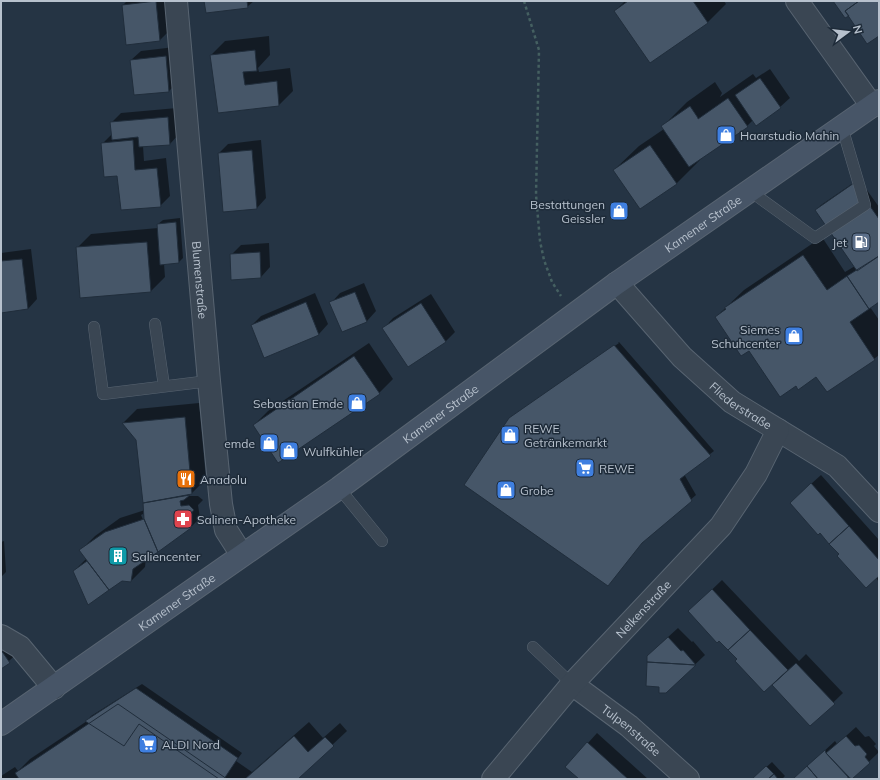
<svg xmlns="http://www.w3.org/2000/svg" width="880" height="780" font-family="Mulish,sans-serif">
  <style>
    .shadow { fill: #0007; fill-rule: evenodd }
    .building { fill: #465668; stroke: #202d3b }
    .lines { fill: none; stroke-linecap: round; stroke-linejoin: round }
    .lane-casing { stroke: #586471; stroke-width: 12 }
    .street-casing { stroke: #586471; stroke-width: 24 }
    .secondary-casing { stroke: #586471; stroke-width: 24 }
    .path { stroke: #456061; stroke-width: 2.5; stroke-dasharray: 3 3; stroke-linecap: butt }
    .lane { stroke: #3a4653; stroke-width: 11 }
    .street { stroke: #3a4653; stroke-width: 22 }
    .secondary { stroke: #475567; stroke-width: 22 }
    .labels { text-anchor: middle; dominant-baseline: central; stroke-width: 3; stroke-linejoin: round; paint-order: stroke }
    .poi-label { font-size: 12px; fill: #b7c1cd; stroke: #1e2b39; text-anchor: start }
    .street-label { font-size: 12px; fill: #b7c1cd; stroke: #1e2b39 }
  </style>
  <rect width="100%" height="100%" fill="#253444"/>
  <path class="shadow" d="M127,1H167L170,30L160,40L127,44L123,5Z
    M205,1H254L247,7Z
    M625,1H724L726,4L708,22L650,61L615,11Z
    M269,36L270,55L258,68L259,72L290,68L293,91L279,105L219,112L211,55L225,41Z
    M175,47L179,81L169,91L135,94L131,60L141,51Z
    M770,69L790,98L780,107L753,120L747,126L700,158L701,159L676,184L614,170L639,146L664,129L662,127L687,102L715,82L722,93L720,97L753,74L756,78Z
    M177,108L179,134L170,144L143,146L144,161L166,158L170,196L160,206L118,175L102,144L112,134L111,123L121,113Z
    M261,140L266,198L257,208L219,153L228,144Z
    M859,179L879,207V301L870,307L879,320V355L874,359L827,391L816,376L796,385L749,350L716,317L744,290L822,237L845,272L855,266L816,210L821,205Z
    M180,218L183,258L179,262L164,264L165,277L151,291L77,248L91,234L158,228V224L163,220Z
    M269,243L270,267L261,277L231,255L241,245Z
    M31,249L37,299L28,309L1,312V253Z
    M364,283L376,311L367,321L342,331L331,303L340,293Z
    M315,293L328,324L319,334L265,356L252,325L261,316Z
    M431,294L455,332L446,341L408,366L384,328L393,318Z
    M618,342H619L714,451L684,474L696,495L645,539L608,585L511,418L619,343Z
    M369,343L393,379L379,393L278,462L254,425L268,411Z
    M199,403L206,479L192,493L190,494V496H198L203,500L198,505L200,518L190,528L146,558L145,567L131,581L122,580L88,604L74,571L87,558L81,550L95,536L120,518L145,510L137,440L123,423L137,409ZM143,514L158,548L156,550L141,515Z
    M821,475L879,540V582L876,578L840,554L801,493Z
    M4,541L6,572L1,577V542Z
    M722,580L799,661L806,654L843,693L811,724L772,684L738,659L699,602Z
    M1,628L19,652L1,668Z
    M678,628L692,642L693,641L705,655L666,692L660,686L658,646Z
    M142,684L242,753L236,761L252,772L309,722L323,738L340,723L347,731L296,779H1V776L15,767L18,771L30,759L87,721L91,716Z
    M856,727L865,737L869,736L876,744L874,746L879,752L851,779L848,776L845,779H794L835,741L837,744Z
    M597,733L648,779H580L588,743Z
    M772,762L785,776L782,779H753Z"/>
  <path class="building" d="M156,1L160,41L126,45L122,5Z
    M204,1H247L248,8L206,13Z
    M628,1H693L708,23L650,63L614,11Z
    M833,1H859L845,11L849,16L845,18Z
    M859,1H879V36L867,44L845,11Z
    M255,50L257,71L243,72L245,85L277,81L279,106L218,113L210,55Z
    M166,56L169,92L134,95L130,60Z
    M760,78L781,108L756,126L735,95Z
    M728,98L748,127L689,167L661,126L690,106L698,118V119Z
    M168,117L170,145L139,147L138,137L112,140L110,122Z
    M133,140L135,170L157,168L161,207L121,210L117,176L104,177L101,143Z
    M650,145L677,184L640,209L613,170Z
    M252,150L257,209L223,212L218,153Z
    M854,183L879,219V256L857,271L815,210Z
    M176,222L179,263L160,265L157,224Z
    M147,242L151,292L80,298L76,247Z
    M260,252L261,278L231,280L230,254Z
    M803,255L827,290L847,276L869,309L850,322L875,360L827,392L816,377L798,390L796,386L780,397L749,351L741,356L715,317L726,309L724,308Z
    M879,256V302L869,309L847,276Z
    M22,259L28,309L1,313V261Z
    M355,292L367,322L342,332L329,302Z
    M306,302L319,335L264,358L251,325Z
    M421,303L446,342L408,367L382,328Z
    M614,345L711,456L680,479L692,501L642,543L608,586L464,485L509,418Z
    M354,356L380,394L278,463L253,425Z
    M185,417L192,494L143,503L136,440L122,423Z
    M811,483L849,526L829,544L820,533L818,535L790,503Z
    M190,495L184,500L180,501L181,506L189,505L194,510L189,516L191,528L158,552L144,519L143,503Z
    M144,519L158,552L133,569L131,582L122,581L109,590L79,550L105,532Z
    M849,526L879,560V576L866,588L837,556L839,554L829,544Z
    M87,561L109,590L88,605L73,571Z
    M712,589L750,630L728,650L719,641L717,643L688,611Z
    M750,630L788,670L764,692L735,661L737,659L728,650Z
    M668,637L681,651L683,650L696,665L647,662V656Z
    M1,650L10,663L1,669Z
    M647,662L696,665L666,693H659V687L646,686Z
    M796,663L835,704L810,726L772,685Z
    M136,688L238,758L224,779H219L139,724L124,746L85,721Z
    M118,704L227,779H19L15,773Z
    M294,736L308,752L325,737L334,746L298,779H245Z
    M846,736L855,746L859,745L867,754L865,757L870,763L852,779L848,777L826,753Z
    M587,742L628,779H579L565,767Z
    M825,750L826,753L849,777L846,779H818L807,766Z
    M766,766L774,774L768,779H752Z
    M807,766L818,779H793Z
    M774,774L778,779H768Z"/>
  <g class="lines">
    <g class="lane-casing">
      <path id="lane" d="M750,191L815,238L865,205L842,127
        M155,324L164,386
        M94,327L103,394L209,381
        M339,488L382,541
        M533,647L572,684"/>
    </g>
    <g class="street-casing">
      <g id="street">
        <path id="s1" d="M176,1L209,381L221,504L226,530L242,555"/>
        <path d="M797,1L872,106"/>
        <path id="s2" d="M617,283L682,357L732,402L837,466L879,511"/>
        <path d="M1,636L20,647L54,688"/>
        <path id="s3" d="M572,684L629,726L688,779"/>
        <path id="s4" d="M493,779L572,684L721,526L756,474L778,430"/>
      </g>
    </g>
    <g class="secondary-casing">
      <g id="secondary">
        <path id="s5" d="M1,724L339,488L617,283L879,101"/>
      </g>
    </g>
    <path class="path" d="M524,1L539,50L536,195L540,241L544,260L552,282L561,296"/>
    <use href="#lane" class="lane"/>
    <use href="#street" class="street"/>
    <use href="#secondary" class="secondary"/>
  </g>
  <defs>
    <g id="shop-square" transform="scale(1)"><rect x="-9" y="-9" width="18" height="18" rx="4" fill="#3f7fe0" stroke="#1e2b39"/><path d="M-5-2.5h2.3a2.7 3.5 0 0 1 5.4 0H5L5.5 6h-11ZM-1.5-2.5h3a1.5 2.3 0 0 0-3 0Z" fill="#fff"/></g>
    <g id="fuel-square" transform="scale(1)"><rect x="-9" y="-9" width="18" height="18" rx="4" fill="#5c6f8a" stroke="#1e2b39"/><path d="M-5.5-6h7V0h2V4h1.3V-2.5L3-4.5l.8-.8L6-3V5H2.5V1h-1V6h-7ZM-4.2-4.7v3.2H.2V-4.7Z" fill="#fff"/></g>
    <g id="supermarket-square" transform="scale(1)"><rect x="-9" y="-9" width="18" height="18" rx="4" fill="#3f7fe0" stroke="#1e2b39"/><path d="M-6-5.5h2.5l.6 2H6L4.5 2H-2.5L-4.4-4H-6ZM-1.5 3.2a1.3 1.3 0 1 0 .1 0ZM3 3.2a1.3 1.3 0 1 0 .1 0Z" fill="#fff"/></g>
    <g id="restaurant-square" transform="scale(1)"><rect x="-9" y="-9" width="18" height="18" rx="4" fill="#e8710a" stroke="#1e2b39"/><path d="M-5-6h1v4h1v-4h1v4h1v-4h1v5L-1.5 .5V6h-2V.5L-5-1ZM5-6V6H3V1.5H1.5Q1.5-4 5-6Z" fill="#fff"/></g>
    <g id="pharmacy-square" transform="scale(1)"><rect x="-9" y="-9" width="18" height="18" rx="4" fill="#e0444e" stroke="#1e2b39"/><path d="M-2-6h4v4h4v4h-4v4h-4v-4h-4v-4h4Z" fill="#fff"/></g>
    <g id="building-square" transform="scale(1)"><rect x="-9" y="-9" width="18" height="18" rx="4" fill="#0f9aa8" stroke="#1e2b39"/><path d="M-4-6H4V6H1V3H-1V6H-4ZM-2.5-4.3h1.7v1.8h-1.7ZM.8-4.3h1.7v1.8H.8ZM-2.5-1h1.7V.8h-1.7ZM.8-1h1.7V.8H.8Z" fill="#fff"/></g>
  </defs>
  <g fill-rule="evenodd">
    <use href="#shop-square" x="726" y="135"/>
    <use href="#shop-square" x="619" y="211"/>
    <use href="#fuel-square" x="861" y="242"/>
    <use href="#shop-square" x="794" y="336"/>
    <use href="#shop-square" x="357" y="403"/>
    <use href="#shop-square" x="510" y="435"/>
    <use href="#shop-square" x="269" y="443"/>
    <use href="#shop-square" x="289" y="451"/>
    <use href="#supermarket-square" x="585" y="468"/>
    <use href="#restaurant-square" x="186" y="479"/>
    <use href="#shop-square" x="506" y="490"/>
    <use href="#pharmacy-square" x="183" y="519"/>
    <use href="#building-square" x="118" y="556"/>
    <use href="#supermarket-square" x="148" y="744"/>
  </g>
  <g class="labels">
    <g class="poi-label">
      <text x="740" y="135">Haarstudio Mahin</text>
      <text x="605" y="204" text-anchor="end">Bestattungen<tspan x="605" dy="14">Geissler</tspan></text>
      <text x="847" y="242" text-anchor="end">Jet</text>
      <text x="780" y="329" text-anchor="end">Siemes<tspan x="780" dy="14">Schuhcenter</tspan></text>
      <text x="343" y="403" text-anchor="end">Sebastian Emde</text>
      <text x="524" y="428">REWE<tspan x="524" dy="14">Getränkemarkt</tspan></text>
      <text x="255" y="443" text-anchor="end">emde</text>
      <text x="303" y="451">Wulfkühler</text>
      <text x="599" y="468">REWE</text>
      <text x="200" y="479">Anadolu</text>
      <text x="520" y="490">Grobe</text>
      <text x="197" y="519">Salinen-Apotheke</text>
      <text x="132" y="556">Saliencenter</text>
      <text x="162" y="744">ALDI Nord</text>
    </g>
    <g class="street-label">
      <text stroke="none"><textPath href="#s5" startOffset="862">Kamener Straße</textPath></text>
      <text stroke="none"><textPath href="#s1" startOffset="280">Blumenstraße</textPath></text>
      <text stroke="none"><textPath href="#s2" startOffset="175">Fliederstraße</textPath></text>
      <text stroke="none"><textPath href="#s5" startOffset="538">Kamener Straße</textPath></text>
      <text stroke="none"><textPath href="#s5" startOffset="214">Kamener Straße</textPath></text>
      <text stroke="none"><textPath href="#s4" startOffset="227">Nelkenstraße</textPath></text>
      <text stroke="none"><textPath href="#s3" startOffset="75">Tulpenstraße</textPath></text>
    </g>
  </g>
  <rect width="880" height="780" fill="none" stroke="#b7c1cd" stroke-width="4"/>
  <g transform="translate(848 32) rotate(75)" stroke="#1e2b39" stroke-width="3" paint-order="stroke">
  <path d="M0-3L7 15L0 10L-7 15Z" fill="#b7c1cd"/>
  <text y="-6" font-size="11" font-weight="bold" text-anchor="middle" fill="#b7c1cd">N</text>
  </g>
</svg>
